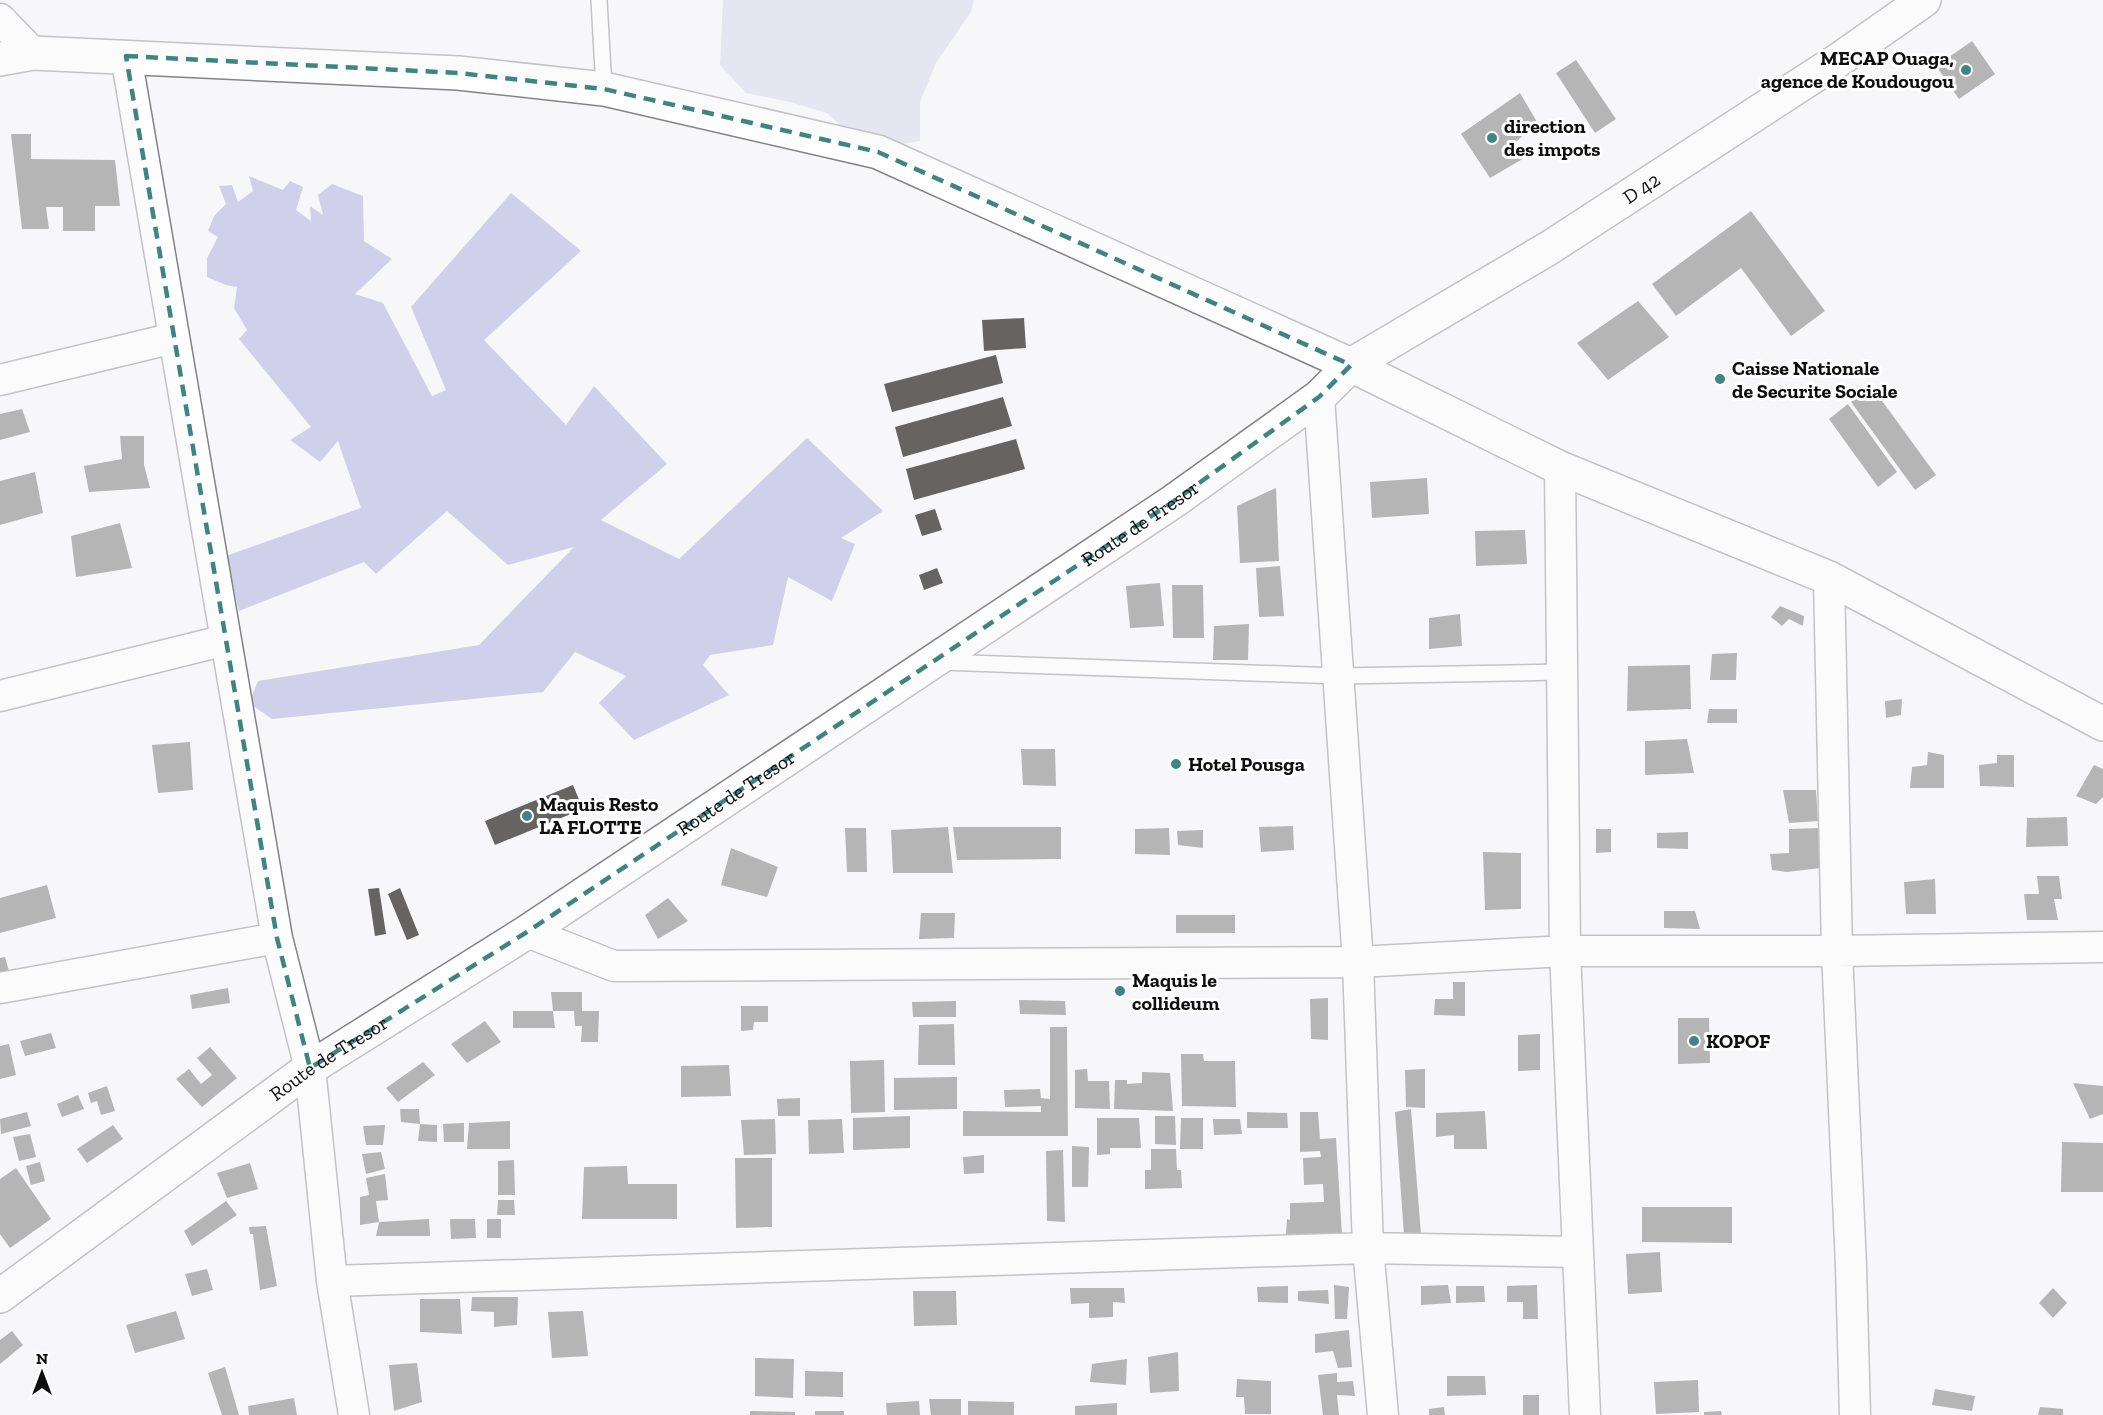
<svg xmlns="http://www.w3.org/2000/svg" width="2103" height="1415" font-family="'Zilla Slab',serif">
  <style>
    .green { fill: #d0d0eb }
    .building { fill: #666463 }
    .lines { fill: none; stroke-linecap: round; stroke-linejoin: round }
    .service-casing { stroke: #838385; stroke-width: 18 }
    .minor-casing { stroke: #838385; stroke-width: 33 }
    .tertiary-casing { stroke: #838385; stroke-width: 36 }
    .service { stroke: #fff; stroke-width: 15 }
    .minor { stroke: #fff; stroke-width: 30 }
    .tertiary { stroke: #fff; stroke-width: 33 }
    .marked { fill: none; stroke: #3e8580; stroke-width: 4.5; stroke-dasharray: 12 8; stroke-linejoin: round }
    .poi-dot { fill: #3e8580; stroke: #fff; stroke-width: 2 }
    .labels { text-anchor: middle; dominant-baseline: central; stroke-width: 6; stroke-linejoin: round; paint-order: stroke }
    .poi-label { font-size: 20px; font-weight: bold; fill: #0e0e0e; stroke: #fff; text-anchor: start }
    .street-label { font-size: 20px; fill: #0e0e0e; stroke: #fff }
  </style>
  <rect width="100%" height="100%" fill="#f7f7f9"/>
  <path class="green" d="M723,0H974L971,12L936,63L920,102V141L867,150L827,113L790,102L746,93L720,65Z
    M249,176L283,190L290,181L303,187L296,210L311,221L310,206L323,215L318,195L332,184L363,196L364,241L392,259L355,294L383,303L432,396L446,390L411,307L511,193L581,251L484,340L566,425L594,386L667,464L601,520L679,559L807,438L883,511L841,538L855,544L832,601L788,577L773,645L710,655L703,665L729,695L634,740L599,703L626,676L575,652L543,692L272,719L249,703L258,681L479,645L574,547L508,565L447,511L376,574L364,562L239,611L226,556L361,508L338,441L320,462L290,440L311,427L239,339L247,330L234,308L237,287L226,285L207,277V258L218,237L208,231L214,216L226,204L219,186L232,185L238,202L253,191Z"/>
  <path class="building" d="M1972,41L1995,74L1959,99L1936,66Z
    M1576,60L1616,119L1595,133L1556,73Z
    M1520,93L1537,122L1516,142L1526,157L1490,178L1461,134Z
    M11,134H31V159L115,160L120,206H95V231H63V207H46L49,229H22Z
    M1751,211L1825,311L1791,336L1741,268L1676,316L1652,284Z
    M1638,301L1669,337L1608,380L1577,343Z
    M1024,318L1026,348L984,351L982,320Z
    M996,355L1003,383L892,412L884,384Z
    M1872,387L1936,475L1915,490L1851,402Z
    M1003,397L1012,426L903,457L895,427Z
    M1848,404L1897,472L1878,487L1829,419Z
    M22,409L30,432L0,440V414Z
    M120,436H144V465L150,488L89,492L84,466L122,459Z
    M1016,439L1025,469L914,500L906,469Z
    M35,472L43,513L0,525V481Z
    M1427,478L1429,514L1372,518L1370,482Z
    M1276,488L1279,561L1240,563L1237,506Z
    M935,509L942,530L922,536L915,515Z
    M120,523L132,568L76,577L71,536Z
    M1525,530L1527,564L1476,566L1475,531Z
    M1280,566L1284,616L1259,617L1256,568Z
    M937,568L943,583L924,590L919,575Z
    M1160,583L1164,626L1130,628L1126,586Z
    M1172,585H1203L1204,638H1173Z
    M1780,606L1804,616L1803,626L1789,619L1782,626L1771,617Z
    M1460,614L1462,646L1429,649V618Z
    M1249,624L1248,660H1213L1214,626Z
    M1737,653L1736,680H1710L1712,654Z
    M1690,665L1691,709L1627,711L1628,666Z
    M1902,699L1901,715L1886,718L1885,701Z
    M1709,709H1737V723H1707Z
    M1687,739L1694,773L1645,775V741Z
    M190,742L193,790L158,793L152,745Z
    M1021,749H1055L1056,786L1023,785Z
    M1928,752L1944,755V788H1910L1912,767L1927,765Z
    M1997,755H2014V787L1980,786L1979,765L1997,763Z
    M2094,765L2103,769V797L2096,804L2076,796Z
    M573,785L583,809L495,845L485,821Z
    M1783,790H1816L1818,821L1789,823Z
    M2067,817L2068,846L2026,847L2027,818Z
    M1293,826L1294,850L1261,852L1259,827Z
    M948,827L953,873H893L891,830Z
    M953,827H1061V859L957,860Z
    M845,828H866L867,872H847Z
    M1169,828L1170,855L1135,854V829Z
    M1820,828L1821,868L1787,872L1772,870L1770,854L1789,853V829Z
    M1596,829H1611V852L1596,853Z
    M1203,830V848L1178,845L1177,831Z
    M1688,832V849L1657,848V833Z
    M731,848L778,867L767,897L721,885Z
    M1483,852L1521,853V909L1485,910Z
    M2037,876H2059L2062,899H2054L2058,920H2027L2024,894H2039Z
    M1935,879L1936,914H1906L1904,882Z
    M47,885L56,918L0,933V898Z
    M379,888L386,934L375,936L368,889Z
    M400,888L419,935L407,940L388,894Z
    M668,898L688,921L658,939L645,915Z
    M1664,911H1695L1700,929L1664,928Z
    M921,913H955L954,938L919,939Z
    M1176,915H1235V933H1176Z
    M5,957L9,971L0,974V958Z
    M1453,982H1465V1016L1434,1015L1435,999H1453Z
    M228,988L230,1003L192,1009L190,995Z
    M551,992H582V1011H599L598,1042H581L582,1026H575L574,1011H553Z
    M1328,998V1040L1311,1039L1310,999Z
    M1019,1000L1065,1001L1066,1015L1020,1014Z
    M956,1001V1017H913L912,1002Z
    M741,1006H768V1022H754L753,1030L741,1031Z
    M513,1011H553L555,1028H513Z
    M1678,1018H1709L1710,1063L1678,1064Z
    M485,1021L501,1042L467,1063L451,1044Z
    M954,1024L955,1065H918L919,1025Z
    M1050,1027H1067L1068,1136H963V1111L1041,1112V1106L1005,1107L1004,1090L1040,1089L1041,1098L1050,1099Z
    M51,1033L56,1048L25,1056L20,1041Z
    M1540,1034V1070L1518,1071V1035Z
    M9,1044L16,1075L0,1079V1046Z
    M210,1047L237,1078L202,1107L176,1079L189,1069L201,1084L212,1075L197,1058Z
    M1181,1054H1203L1204,1061H1235L1236,1107L1182,1106Z
    M884,1060L885,1112L851,1113L850,1061Z
    M423,1062L435,1075L398,1102L386,1088Z
    M729,1065L731,1096L681,1097V1066Z
    M1087,1069L1088,1081H1109L1110,1109L1075,1108V1070Z
    M1425,1069V1108L1406,1107L1405,1070Z
    M1142,1072L1170,1073L1173,1111L1114,1109L1115,1080H1127V1084L1142,1083Z
    M957,1077V1109L894,1110V1078Z
    M2073,1083L2103,1086V1114L2090,1119Z
    M107,1086L115,1111L101,1115L97,1101L91,1103L88,1093Z
    M78,1095L84,1109L62,1117L57,1104Z
    M800,1098V1116H778L777,1099Z
    M400,1109H419L420,1124L401,1122Z
    M1411,1109L1421,1234L1404,1235L1395,1112Z
    M1485,1111L1487,1149H1454V1135L1436,1137V1113Z
    M27,1112L31,1126L1,1134L0,1119Z
    M1247,1112L1287,1113L1288,1128H1247Z
    M1300,1112H1318L1320,1139L1336,1138L1342,1235L1286,1234L1287,1219L1290,1220V1203L1324,1202L1323,1184L1304,1185L1303,1158L1321,1157L1320,1151L1300,1152Z
    M910,1116V1148L853,1150V1118Z
    M1155,1116H1175L1176,1145L1155,1144Z
    M1097,1118H1139L1141,1148H1110V1154L1097,1155Z
    M1181,1118H1203V1149H1180Z
    M775,1119L776,1154L744,1155L741,1120Z
    M842,1119L844,1153L809,1154L808,1120Z
    M1213,1119H1240L1242,1134L1214,1135Z
    M510,1121V1149H467L469,1123Z
    M464,1123V1142H444L443,1124Z
    M420,1124L437,1125V1142L418,1141Z
    M113,1125L123,1139L87,1163L77,1149Z
    M385,1125L383,1145H366L363,1126Z
    M30,1134L36,1157L19,1161L13,1137Z
    M2062,1142L2103,1143V1192H2061Z
    M1072,1146L1089,1147L1088,1187H1072Z
    M1151,1149H1176L1177,1170H1181L1182,1188L1145,1189V1170H1151Z
    M1063,1150L1065,1222L1047,1221L1046,1151Z
    M381,1152L385,1169L366,1174L362,1154Z
    M984,1155V1173L964,1174L963,1157Z
    M735,1158H772V1227L736,1228Z
    M514,1160L515,1195H498V1161Z
    M40,1162L45,1181L31,1185L26,1166Z
    M250,1163L258,1189L227,1198L217,1173Z
    M627,1166L628,1184H677V1219H582L584,1167Z
    M16,1168L51,1219L10,1248L0,1234V1179Z
    M385,1174L388,1200L376,1201L379,1222L360,1225V1197L369,1195L366,1178Z
    M498,1200H514L515,1215H497Z
    M226,1201L237,1215L192,1246L184,1231Z
    M1642,1207H1732V1243L1642,1242Z
    M429,1219L430,1236H376L379,1222Z
    M450,1219H475L476,1238L451,1239Z
    M487,1219H501V1238H487Z
    M266,1226L277,1286L260,1290L253,1234H250L249,1227Z
    M1660,1252L1662,1292L1628,1294L1626,1254Z
    M207,1269L213,1290L192,1296L185,1274Z
    M1334,1285L1349,1287L1347,1319H1335Z
    M1448,1285L1451,1303L1421,1305V1286Z
    M1537,1285L1538,1319H1523V1302H1507V1286Z
    M1288,1286V1303L1258,1302L1257,1287Z
    M1456,1286H1484L1485,1302L1456,1303Z
    M1070,1288H1124L1125,1303L1113,1302V1317L1089,1318V1303L1071,1304Z
    M2053,1288L2067,1303L2053,1318L2039,1303Z
    M1328,1290L1329,1304L1298,1301V1291Z
    M913,1291H956L957,1325L914,1326Z
    M472,1297H518L517,1325L494,1327V1312L471,1311Z
    M420,1299H460L462,1334L420,1332Z
    M176,1311L185,1339L135,1353L126,1325Z
    M583,1311L588,1356L552,1358L548,1312Z
    M1349,1330L1352,1367L1338,1368L1333,1351L1315,1353V1334Z
    M12,1331L23,1345L0,1364V1340Z
    M1178,1352L1179,1391L1150,1393L1148,1357Z
    M755,1358L794,1359L793,1398L755,1396Z
    M1127,1359L1126,1385L1090,1382L1092,1364Z
    M417,1363L422,1402L394,1411L389,1365Z
    M225,1367L239,1415H222L208,1373Z
    M805,1371L843,1372V1397L805,1396Z
    M1337,1373V1382L1353,1381L1355,1396L1337,1395L1339,1415H1323L1318,1375Z
    M1447,1376H1485L1486,1395L1447,1396Z
    M1237,1379L1271,1381V1414H1245L1244,1397H1236Z
    M1698,1380L1699,1412L1656,1414L1654,1382Z
    M1935,1389L1975,1396L1972,1411L1932,1405Z
    M1523,1395H1539V1415H1523Z
    M294,1398L297,1415H249L248,1406Z
    M929,1399H961V1415H931Z
    M919,1401L920,1415H887L886,1403Z
    M968,1401L1014,1402V1415H968Z
    M1117,1403V1415H1075V1406Z
    M1444,1407L1445,1415H1429V1409Z
    M2040,1407L2063,1409V1415H2038Z
    M750,1411L795,1412V1415H750Z
    M815,1411H844V1415H815Z
    M1721,1411L1722,1415H1704V1412Z"/>
  <g class="lines">
    <g class="service-casing">
      <path id="service" d="M599,0L604,89
        M941,662L1338,676L1562,672"/>
    </g>
    <g class="minor-casing">
      <path id="minor" d="M0,19L33,53
        M126,56L277,938L310,1068L332,1281L354,1415
        M0,380L174,338
        M1302,408L1319,397L1358,962L1368,1248L1383,1415
        M1560,468L1565,951L1585,1415
        M1829,578L1837,951L1851,1266L1855,1415
        M0,696L226,640
        M527,932L614,966L1358,962L1565,951H1837L2103,947
        M0,988L277,938
        M332,1281L1368,1248L1578,1252"/>
    </g>
    <g class="tertiary-casing">
      <g id="tertiary">
        <path d="M0,59L33,53L458,73L604,89L878,152L1351,365L1560,468L1829,578L2103,724"/>
        <path id="s1" d="M0,1296L310,1068L527,932L1174,501L1319,397L1351,365L1549,248L1840,59L1924,0"/>
      </g>
    </g>
    <use href="#service" class="service"/>
    <use href="#minor" class="minor"/>
    <use href="#tertiary" class="tertiary"/>
  </g>
  <path d="M0 0H2103V1415H0ZM126,56L458,73L604,89L878,152L1351,365L1319,397L1174,501L527,932L310,1068L277,938Z" fill="#f7f7f9" fill-opacity=".55" fill-rule="evenodd"/>
  <path class="marked" d="M126,56L458,73L604,89L878,152L1351,365L1319,397L1174,501L527,932L310,1068L277,938Z"/>
  <g class="poi-dot">
    <circle cx="1966" cy="70" r="6"/>
    <circle cx="1492" cy="138" r="6"/>
    <circle cx="1720" cy="379" r="6"/>
    <circle cx="1176" cy="764" r="6"/>
    <circle cx="527" cy="816" r="6"/>
    <circle cx="1120" cy="991" r="6"/>
    <circle cx="1694" cy="1041" r="6"/>
  </g>
  <g class="labels">
    <g class="poi-label">
      <text x="1954" y="58" text-anchor="end">MECAP Ouaga,<tspan x="1954" dy="23">agence de Koudougou</tspan></text>
      <text x="1504" y="126">direction<tspan x="1504" dy="23">des impots</tspan></text>
      <text x="1732" y="368">Caisse Nationale<tspan x="1732" dy="23">de Securite Sociale</tspan></text>
      <text x="1188" y="764">Hotel Pousga</text>
      <text x="539" y="804">Maquis Resto<tspan x="539" dy="23">LA FLOTTE</tspan></text>
      <text x="1132" y="980">Maquis le<tspan x="1132" dy="23">collideum</tspan></text>
      <text x="1706" y="1041">KOPOF</text>
    </g>
    <g class="street-label">
      <text stroke="none"><textPath href="#s1" startOffset="1982">D 42</textPath></text>
      <text stroke="none"><textPath href="#s1" startOffset="1378">Route de Tresor</textPath></text>
      <text stroke="none"><textPath href="#s1" startOffset="892">Route de Tresor</textPath></text>
      <text stroke="none"><textPath href="#s1" startOffset="406">Route de Tresor</textPath></text>
    </g>
  </g>
  <g transform="translate(42 1373)" stroke="#ffffff" stroke-width="4.5" paint-order="stroke">
  <path d="M0-4.5L10 22L0 15L-10 22Z" fill="#0e0e0e"/>
  <text y="-9" font-size="16" font-weight="bold" text-anchor="middle" fill="#0e0e0e">N</text>
  </g>
</svg>
